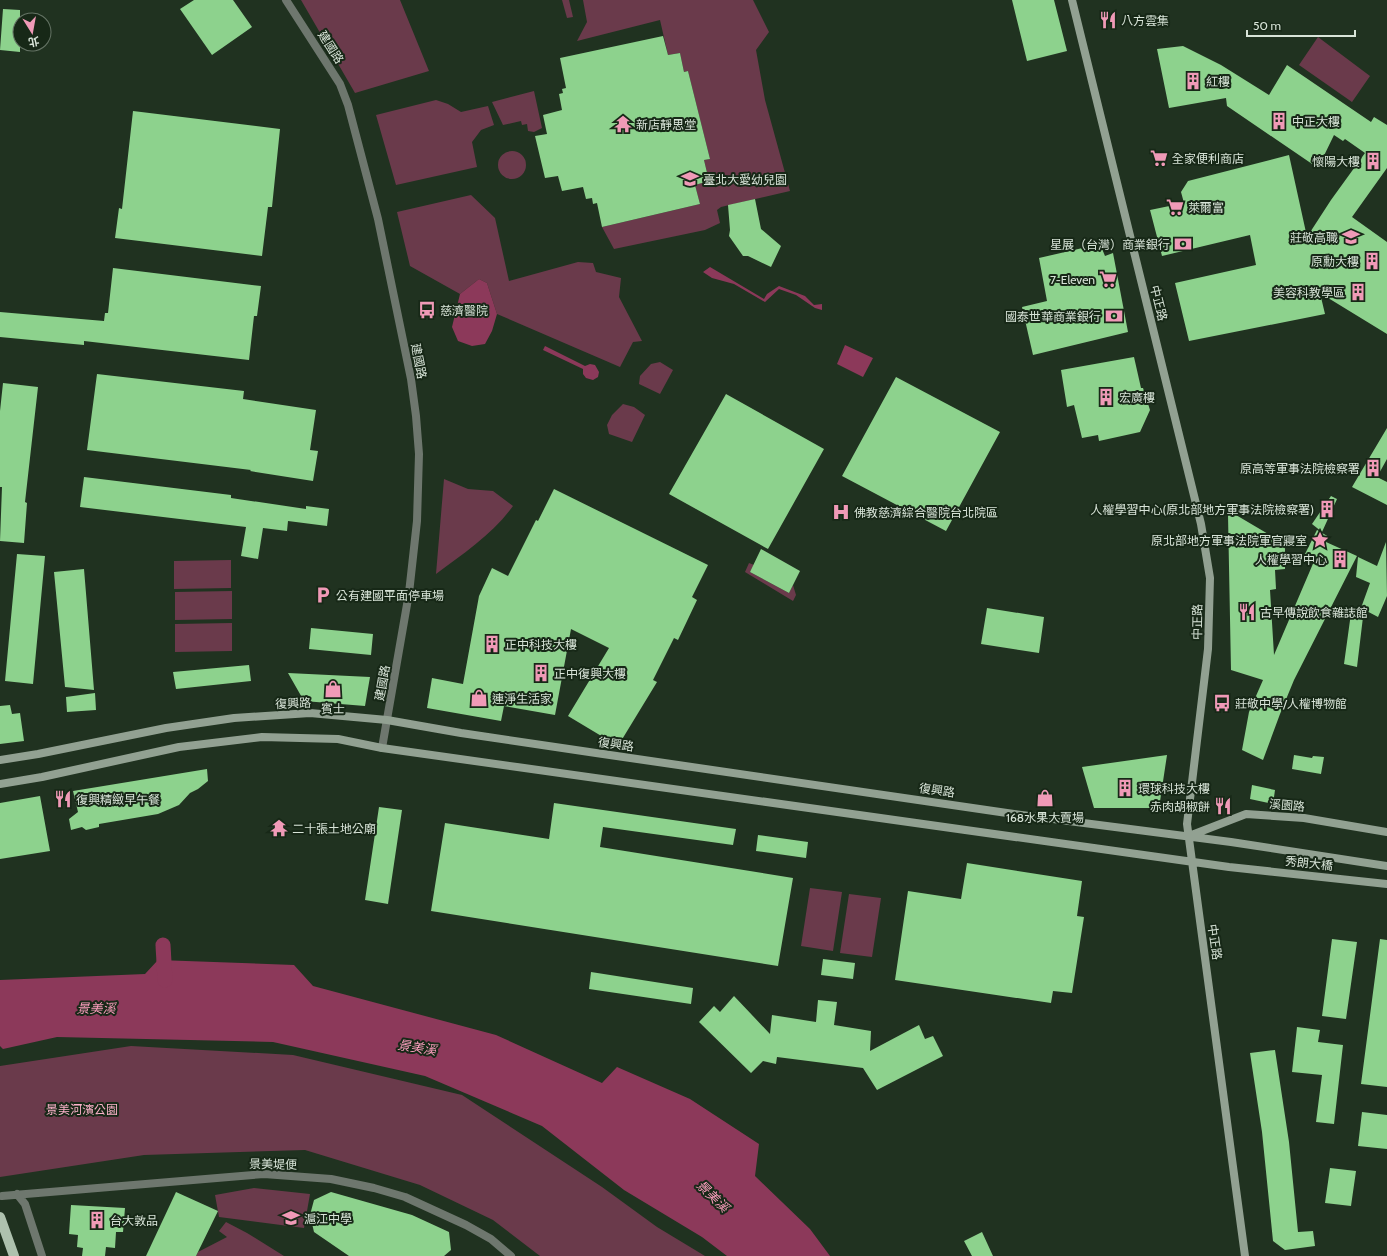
<svg xmlns="http://www.w3.org/2000/svg" width="1387" height="1256" font-family="Cabin,'Noto Sans TC',sans-serif">
  <style>
    .green { fill: #6a3a4b }
    .water { fill: #8c395a }
    .lines { fill: none; stroke-linecap: round; stroke-linejoin: round }
    .canal { stroke: #8c395a; stroke-width: 15 }
    .building { fill: #8dd28d }
    .street { stroke: #6e776e; stroke-width: 8 }
    .secondary { stroke: #92a192; stroke-width: 8 }
    .primary { stroke: #aec1ae; stroke-width: 10 }
    .labels { text-anchor: middle; dominant-baseline: central; stroke-width: 4; stroke-linejoin: round; paint-order: stroke }
    .poi-label { font-size: 12px; fill: #d8e4d8; stroke: #172817; text-anchor: start }
    .street-label { font-size: 12px; fill: #d8e4d8; stroke: #172817 }
    .park-label { font-size: 12px; fill: #fbb2ca; stroke: #172817 }
    .water-label { font-size: 13px; font-style: italic; fill: #fc9ebe; stroke: #172817 }
  </style>
  <rect width="100%" height="100%" fill="#203220"/>
  <path class="green" d="M301,0H400L429,71L355,93Z
    M562,0H569L573,17L567,18Z
    M583,0H753L769,32L756,50L765,100L790,191L721,207L717,210L720,223L705,230L614,249L602,227L700,204L695,185L709,181L704,160L710,159L688,71L684,72L680,53L668,55L660,20L577,41L587,22Z
    M1318,37L1370,76L1352,102L1299,65Z
    M534,91L542,128L534,132L528,131L527,124L522,125L521,121L503,125L492,102Z
    M436,100L448,104L461,112L488,106L494,125L481,130L472,142L477,167L396,185L376,115Z
    M498 165a14 14 0 1 1 28 0a14 14 0 1 1-28 0Z
    M471,195L495,218L509,281L578,262L593,263L596,272L621,278L619,297L642,341L633,342L620,367L497,314L487,283L479,279L460,294L410,266L397,212Z
    M660,362L673,370L660,394L639,384L640,376L651,364Z
    M623,404L634,407L645,415L632,442L609,434L607,425L612,415Z
    M444,479L468,489L493,491L513,506C493,534 463,554 436,574Z
    M231,560V588L174,589V561Z
    M749,563L754,565L750,572L789,593L793,585L796,595L793,601L745,572Z
    M232,591V619L175,620V592Z
    M232,623V651L175,652V624Z
    M810,888L842,892L833,951L801,946Z
    M849,894L881,898L872,957L840,953Z
    M131,1046L293,1055L462,1095L602,1187L657,1227L705,1256H540L493,1220L420,1185L305,1150L144,1155L0,1177V1066Z
    M254,1188L310,1194L304,1228L219,1217L215,1195Z
    M226,1222L247,1233L284,1256H196L198,1252L227,1237L219,1231Z"/>
  <path class="water" d="M710,267L764,299L767,294L779,286L805,296L814,305L822,304V310L815,308L796,295L779,289L765,302L734,284L712,278L703,272Z
    M479,279L487,283L497,314L492,331L485,344L472,346L458,341L452,327L460,294Z
    M845,345L873,358L863,377L837,364Z
    M545,346L585,366L590,364L595,365L599,372L598,377L593,380L586,378L583,374V369L543,350Z
    M158,960L294,965L313,986L496,1035L602,1083L617,1067L690,1099L759,1144L755,1176L810,1229L830,1256H727L702,1237L624,1190L542,1126L425,1076L273,1042L57,1037L3,1049L0,1046V980L145,974Z"/>
  <g class="lines">
    <path class="canal" d="M163,945L165,980"/>
  </g>
  <path class="building" d="M194,0H233L252,27L212,55L180,9Z
    M1012,0H1054L1067,51L1027,61Z
    M3,9L20,10V52L0,50Z
    M663,36L668,55L680,53L684,72L688,71L710,159L704,160L709,181L695,185L700,204L602,227L597,203L593,204L592,198L586,199L583,187L562,191L558,176L545,178L535,136L547,134L543,115L562,110L559,94L563,93L562,89L566,88L560,58Z
    M1183,46L1221,65L1269,95L1287,65L1371,122L1374,117L1387,125V168L1352,217L1387,242V334L1320,293L1325,314L1189,341L1175,283L1256,265L1250,235L1162,256L1150,210L1184,203L1181,192L1188,181L1289,155L1307,237L1331,200L1365,153L1345,139L1343,141L1334,135L1318,168L1227,106L1226,98L1169,108L1157,49Z
    M133,111L280,129L272,207H268L262,256L115,238L119,208L122,209Z
    M755,199L761,229L781,246L771,267L748,256H743L729,236L730,230L728,205Z
    M1100,244L1105,256L1113,253L1128,332L1033,355L1022,307L1047,301L1039,258Z
    M113,268L261,286L257,316H254L249,360L84,341V345L0,337V312L104,321L105,313H108Z
    M1134,357L1141,388H1143L1150,410L1140,432L1099,441L1098,435L1082,438L1074,405L1067,407L1061,370Z
    M97,374L244,391L243,399L316,410L310,450L318,451L313,481L250,471L251,470L87,450Z
    M896,377L1000,432L946,531L842,476Z
    M3,383L38,387L25,502L27,503L24,543L0,541L2,487H0V411Z
    M726,394L824,449L768,549L669,494Z
    M1387,428V459L1377,477L1387,482V505L1352,487Z
    M84,477L231,495V498L306,509V506L329,509L327,526L288,521L287,531L263,528L258,559L241,556L246,527L80,507Z
    M554,489L708,565L692,597L697,600L678,640L674,638L653,680L657,682L618,746L568,716L609,648L571,629L555,715L504,706L501,721L427,708L432,678L463,684L479,596L492,568L508,576L536,520L538,521Z
    M1331,496L1337,499L1322,532L1312,524Z
    M1228,515H1236L1285,544V569L1275,570L1276,589L1270,590L1274,655L1315,559L1305,554L1317,530L1329,537L1326,542L1357,556L1294,680L1280,714L1263,760L1242,750L1249,712L1263,680L1231,670Z
    M1386,542L1387,596L1378,617L1361,608L1370,583L1356,577L1358,557L1377,566Z
    M761,549L800,571L789,593L750,572Z
    M17,554L45,556L33,684L5,681Z
    M84,569L94,690L65,687L54,572Z
    M987,608L1044,617L1039,653L981,644Z
    M1351,613L1363,617L1357,667L1344,664Z
    M311,628L373,634L371,655L309,649Z
    M249,665L251,681L176,689L173,672Z
    M288,673L370,677L365,706L304,701Z
    M95,693L96,710L67,712L66,697Z
    M10,705L12,714L20,713L24,741L0,744V706Z
    M1167,755L1159,808H1094L1082,767Z
    M1294,755L1312,758L1313,756L1324,757L1321,774L1292,769Z
    M207,769L208,781L198,789L190,793L179,805L158,814L99,824V827L86,830L82,827L71,830L69,819L78,812L73,791Z
    M1252,785L1275,790L1273,804L1250,799Z
    M40,796L50,851L0,859V803Z
    M554,803L736,829L733,845L603,827L600,847L793,878L778,966L431,911L445,823L549,839Z
    M379,807L402,810L388,904L365,900Z
    M758,835L808,842L806,858L756,851Z
    M967,863L1082,881L1077,916L1084,917L1072,993L1053,991L1051,1003L895,980L908,891L961,899Z
    M1332,939L1357,942L1346,1019L1322,1016Z
    M1380,939L1387,940V1087L1361,1084Z
    M823,959L855,963L853,979L821,975Z
    M591,972L693,988L691,1004L589,989Z
    M734,996L770,1034L772,1015L816,1022L818,1000L837,1002L834,1025L871,1031L870,1051L919,1025L925,1039L933,1036L943,1056L877,1090L863,1068L777,1057L776,1064L763,1061L751,1073L699,1022L714,1006L720,1012Z
    M1297,1027L1320,1030L1318,1042L1343,1045L1334,1124L1316,1122L1322,1075L1292,1072Z
    M1275,1050L1289,1142L1298,1232L1313,1231L1315,1246L1285,1250L1273,1241L1262,1132L1250,1053Z
    M1362,1112L1387,1115V1149L1358,1146Z
    M1330,1168L1356,1171L1351,1206L1325,1203Z
    M176,1192L218,1211L196,1256H146Z
    M331,1192L412,1215L449,1232L451,1250L444,1256H349L314,1232L310,1215L314,1200Z
    M71,1205L125,1208L123,1232H116L115,1248L106,1247L105,1256H82L83,1248L77,1247L78,1235L69,1234Z
    M982,1232L993,1256H972L964,1241Z"/>
  <g class="lines">
    <path class="street" d="M286,0L340,84L348,105L378,219L411,379L416,416L419,454L417,521L409,593L382,748
      M17,1194L25,1204L42,1256
      M2,1196L264,1174L331,1179L374,1188L405,1197L466,1225L491,1239L511,1256"/>
    <path class="secondary" d="M1072,0L1201,524L1210,578L1208,649L1187,824L1245,1256
      M0,760L38,754L166,728L234,718L310,713L387,720L461,733L596,753L1007,813L1231,842L1387,866
      M0,784L42,777L179,747L262,737L338,739L382,748L1229,867L1387,884
      M1189,836L1246,814L1304,818L1387,832"/>
    <path class="primary" d="M0,1217L14,1256"/>
  </g>
  <defs>
    <g id="restaurant-bare" transform="scale(1.38)"><path d="M-5-6h1v4h1v-4h1v4h1v-4h1v5L-1.5 .5V6h-2V.5L-5-1ZM5-6V6H3V1.5H1.5Q1.5-4 5-6Z" fill="#f09ab7" stroke="#172817" stroke-width="2.5" paint-order="stroke"/></g>
    <g id="building-bare" transform="scale(1.38)"><path d="M-4-6H4V6H1V3H-1V6H-4ZM-2.5-4.3h1.7v1.8h-1.7ZM.8-4.3h1.7v1.8H.8ZM-2.5-1h1.7V.8h-1.7ZM.8-1h1.7V.8H.8Z" fill="#f09ab7" stroke="#172817" stroke-width="2.5" paint-order="stroke"/></g>
    <g id="temple-bare" transform="scale(1.38)"><path d="M0-6L5-2H3V0L6.5 2.5H4V6H1.5V3h-3V6H-4V2.5H-6.5L-3 0V-2H-5Z" fill="#f09ab7" stroke="#172817" stroke-width="2.5" paint-order="stroke"/></g>
    <g id="supermarket-bare" transform="scale(1.38)"><path d="M-6-5.5h2.5l.6 2H6L4.5 2H-2.5L-4.4-4H-6ZM-1.5 3.2a1.3 1.3 0 1 0 .1 0ZM3 3.2a1.3 1.3 0 1 0 .1 0Z" fill="#f09ab7" stroke="#172817" stroke-width="2.5" paint-order="stroke"/></g>
    <g id="school-bare" transform="scale(1.38)"><path d="M0-5L7-2L0 1L-7-2ZM-4 1L0 2.5L4 1V4Q0 6-4 4Z" fill="#f09ab7" stroke="#172817" stroke-width="2.5" paint-order="stroke"/></g>
    <g id="bank-bare" transform="scale(1.38)"><path d="M-6-4H6V4H-6ZM0-2.3a2.3 2.3 0 1 0 0 4.6a2.3 2.3 0 1 0 0-4.6Z" fill="#f09ab7" stroke="#172817" stroke-width="2.5" paint-order="stroke"/></g>
    <g id="bus-bare" transform="scale(1.38)"><path d="M-5-6H5V4H4V6H2V4H-2V6H-4V4H-5ZM-3.5-4V0h7V-4ZM-3.5 1.2v1.5H-2V1.2ZM2 1.2v1.5H3.5V1.2Z" fill="#f09ab7" stroke="#172817" stroke-width="2.5" paint-order="stroke"/></g>
    <g id="hospital-bare" transform="scale(1.38)"><path d="M-5-5h3v3.5h4V-5h3V5h-3V1.5h-4V5h-3Z" fill="#f09ab7" stroke="#172817" stroke-width="2.5" paint-order="stroke"/></g>
    <g id="sight-bare" transform="scale(1.38)"><path d="M0-6L1.8-2.2L6-1.7L2.9 1.2L3.7 5.4L0 3.3L-3.7 5.4L-2.9 1.2L-6-1.7L-1.8-2.2Z" fill="#f09ab7" stroke="#172817" stroke-width="2.5" paint-order="stroke"/></g>
    <g id="parking-bare" transform="scale(1.38)"><path d="M-3.5-5.5H1a3.5 3.5 0 0 1 0 7H-1V5.5H-3.5ZM-1-3.4V-.6H.8a1.4 1.4 0 0 0 0-2.8Z" fill="#f09ab7" stroke="#172817" stroke-width="2.5" paint-order="stroke"/></g>
    <g id="shop-bare" transform="scale(1.38)"><path d="M-5-2.5h2.3a2.7 3.5 0 0 1 5.4 0H5L5.5 6h-11ZM-1.5-2.5h3a1.5 2.3 0 0 0-3 0Z" fill="#f09ab7" stroke="#172817" stroke-width="2.5" paint-order="stroke"/></g>
  </defs>
  <g fill-rule="evenodd">
    <use href="#restaurant-bare" x="1108" y="20"/>
    <use href="#building-bare" x="1193" y="81"/>
    <use href="#building-bare" x="1279" y="121"/>
    <use href="#temple-bare" x="623" y="124"/>
    <use href="#supermarket-bare" x="1159" y="158"/>
    <use href="#building-bare" x="1373" y="161"/>
    <use href="#school-bare" x="690" y="179"/>
    <use href="#supermarket-bare" x="1175" y="207"/>
    <use href="#school-bare" x="1351" y="237"/>
    <use href="#bank-bare" x="1183" y="244"/>
    <use href="#building-bare" x="1372" y="261"/>
    <use href="#supermarket-bare" x="1108" y="279"/>
    <use href="#building-bare" x="1358" y="292"/>
    <use href="#bus-bare" x="427" y="310"/>
    <use href="#bank-bare" x="1114" y="316"/>
    <use href="#building-bare" x="1106" y="397"/>
    <use href="#building-bare" x="1373" y="468"/>
    <use href="#building-bare" x="1327" y="509"/>
    <use href="#hospital-bare" x="841" y="512"/>
    <use href="#sight-bare" x="1320" y="540"/>
    <use href="#building-bare" x="1340" y="559"/>
    <use href="#parking-bare" x="323" y="595"/>
    <use href="#restaurant-bare" x="1247" y="612"/>
    <use href="#building-bare" x="492" y="644"/>
    <use href="#building-bare" x="541" y="673"/>
    <use href="#shop-bare" x="333" y="689"/>
    <use href="#shop-bare" x="479" y="698"/>
    <use href="#bus-bare" x="1222" y="703"/>
    <use href="#building-bare" x="1125" y="788"/>
    <use href="#shop-bare" x="1045" y="798"/>
    <use href="#restaurant-bare" x="63" y="799"/>
    <use href="#restaurant-bare" x="1223" y="806"/>
    <use href="#temple-bare" x="279" y="828"/>
    <use href="#school-bare" x="291" y="1218"/>
    <use href="#building-bare" x="97" y="1220"/>
  </g>
  <g class="labels">
    <g class="poi-label">
      <text x="1121" y="20">八方雲集</text>
      <text x="1206" y="81">紅樓</text>
      <text x="1292" y="121">中正大樓</text>
      <text x="636" y="124">新店靜思堂</text>
      <text x="1172" y="158">全家便利商店</text>
      <text x="1360" y="161" text-anchor="end">懷陽大樓</text>
      <text x="703" y="179">臺北大愛幼兒園</text>
      <text x="1188" y="207">萊爾富</text>
      <text x="1338" y="237" text-anchor="end">莊敬高職</text>
      <text x="1170" y="244" text-anchor="end">星展（台灣）商業銀行</text>
      <text x="1359" y="261" text-anchor="end">原勳大樓</text>
      <text x="1095" y="279" text-anchor="end">7-Eleven</text>
      <text x="1345" y="292" text-anchor="end">美容科教學區</text>
      <text x="440" y="310">慈濟醫院</text>
      <text x="1101" y="316" text-anchor="end">國泰世華商業銀行</text>
      <text x="1119" y="397">宏廣樓</text>
      <text x="1360" y="468" text-anchor="end">原高等軍事法院檢察署</text>
      <text x="1314" y="509" text-anchor="end">人權學習中心(原北部地方軍事法院檢察署)</text>
      <text x="854" y="512">佛教慈濟綜合醫院台北院區</text>
      <text x="1307" y="540" text-anchor="end">原北部地方軍事法院軍官寢室</text>
      <text x="1327" y="559" text-anchor="end">人權學習中心</text>
      <text x="336" y="595">公有建國平面停車場</text>
      <text x="1260" y="612">古早傳說飲食雜誌館</text>
      <text x="505" y="644">正中科技大樓</text>
      <text x="554" y="673">正中復興大樓</text>
      <text x="492" y="698">連淨生活家</text>
      <text x="1235" y="703">莊敬中學/人權博物館</text>
      <text x="333" y="708" text-anchor="middle">賓士</text>
      <text x="1138" y="788">環球科技大樓</text>
      <text x="76" y="799">復興精緻早午餐</text>
      <text x="1210" y="806" text-anchor="end">赤肉胡椒餅</text>
      <text x="1045" y="817" text-anchor="middle">168水果大賣場</text>
      <text x="292" y="828">二十張土地公廟</text>
      <text x="304" y="1218">滬江中學</text>
      <text x="110" y="1220">台大敦品</text>
    </g>
    <g class="street-label">
      <text transform="translate(331 47) rotate(57)">建國路</text>
      <text transform="translate(1159 303) rotate(76)">中正路</text>
      <text transform="translate(419 361) rotate(79)">建國路</text>
      <text transform="translate(1197 622) rotate(-89)">中正路</text>
      <text transform="translate(382 683) rotate(-80)">建國路</text>
      <text transform="translate(293 703) rotate(-2)">復興路</text>
      <text transform="translate(616 744) rotate(8)">復興路</text>
      <text transform="translate(937 790) rotate(8)">復興路</text>
      <text transform="translate(1287 805) rotate(5)">溪園路</text>
      <text transform="translate(1309 863) rotate(6)">秀朗大橋</text>
      <text transform="translate(1215 942) rotate(82)">中正路</text>
      <text transform="translate(273 1164) rotate(1)">景美堤便</text>
    </g>
    <g class="park-label">
      <text x="82" y="1109">景美河濱公園</text>
    </g>
    <g class="water-label">
      <text x="96" y="1008">景美溪</text>
      <text transform="translate(417 1047) rotate(9)">景美溪</text>
      <text transform="translate(713 1196) rotate(44)">景美溪</text>
    </g>
  </g>
  <g transform="translate(32 32) rotate(169)"><circle r="19" fill="#172817" stroke="#647364"/>
  <path d="M0-3L7 15L0 10L-7 15Z" fill="#f09ab7"/>
  <text y="-6" font-size="11" font-weight="bold" text-anchor="middle" fill="#d8e4d8">北</text>
  </g>
  <path d="M1247 30v6h108v-6" fill="none" stroke="#d8e4d8" stroke-width="2"/>
  <text x="1253" y="30" font-size="12" fill="#d8e4d8" stroke="#172817" stroke-width="3" paint-order="stroke">50 m</text>
</svg>
